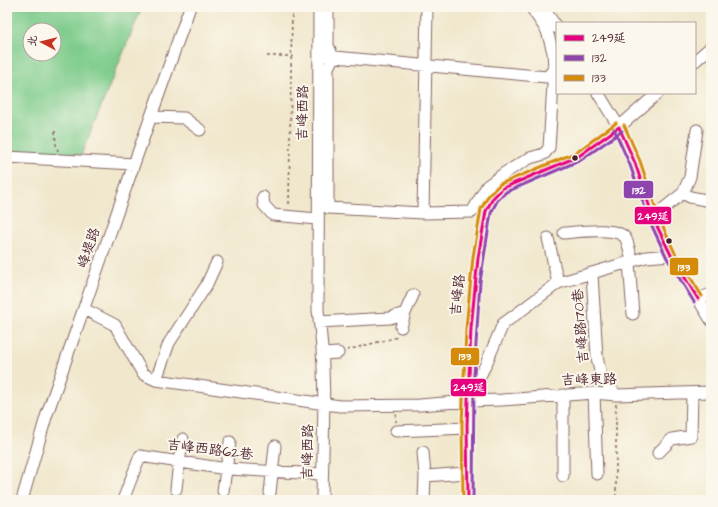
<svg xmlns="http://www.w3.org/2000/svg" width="718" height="507" font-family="'Architects Daughter','LXGW WenKai TC',sans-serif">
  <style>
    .green { fill: #7ecc8c; stroke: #64765c; fill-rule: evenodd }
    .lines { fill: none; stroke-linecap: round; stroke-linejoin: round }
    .minor-casing { stroke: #846563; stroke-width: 13 }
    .path { stroke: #846563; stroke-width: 1.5; stroke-dasharray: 3 3; stroke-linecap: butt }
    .minor { stroke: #fff; stroke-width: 11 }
    .bus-1-casing { stroke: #fbf7ec; stroke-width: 6 }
    .bus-2-casing { stroke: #fbf7ec; stroke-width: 6 }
    .bus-3-casing { stroke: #fbf7ec; stroke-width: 6 }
    .bus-1 { stroke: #e5007d; stroke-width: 3 }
    .bus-2 { stroke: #8e44ad; stroke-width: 3 }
    .bus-3 { stroke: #d48b09; stroke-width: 3 }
    .bus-dot { fill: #4a1f2b; stroke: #fbf7ec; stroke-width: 1.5 }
    .labels { text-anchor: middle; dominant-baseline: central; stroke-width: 4; stroke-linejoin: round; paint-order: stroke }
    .street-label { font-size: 14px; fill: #4a1f2b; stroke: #fbf7ec }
    .line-badge { stroke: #fbf7ec; stroke-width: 1.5 }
    .badge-label { font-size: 11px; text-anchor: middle; font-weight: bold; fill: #fff }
  </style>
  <rect width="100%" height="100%" fill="#fbf7ec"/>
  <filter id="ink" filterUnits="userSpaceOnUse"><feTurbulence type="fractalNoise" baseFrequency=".025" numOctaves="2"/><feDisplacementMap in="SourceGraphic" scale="8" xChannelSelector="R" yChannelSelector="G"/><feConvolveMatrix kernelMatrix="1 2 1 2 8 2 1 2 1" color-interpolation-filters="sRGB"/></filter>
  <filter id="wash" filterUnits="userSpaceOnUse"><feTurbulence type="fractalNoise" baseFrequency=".012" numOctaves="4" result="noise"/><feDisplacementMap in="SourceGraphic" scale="16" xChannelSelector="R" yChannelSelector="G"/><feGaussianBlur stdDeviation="0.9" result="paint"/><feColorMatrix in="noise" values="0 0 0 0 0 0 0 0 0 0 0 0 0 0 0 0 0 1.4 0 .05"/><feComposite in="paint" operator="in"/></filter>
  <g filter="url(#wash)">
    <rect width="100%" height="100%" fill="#f0e7cc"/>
    <path class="green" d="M12,7H142L81,155L7,152V19ZM30,30H54V54H30Z"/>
  </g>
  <g filter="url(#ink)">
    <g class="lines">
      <g class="minor-casing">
        <path id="minor" d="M319,7L318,310C327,373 323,437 322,500
          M328,7V45L333,57L328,68V208L423,213L472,212L487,186L506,172L530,158L544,154L549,148L554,69L553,52L547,31L531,7
          M543,7L557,28
          M325,56L547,77L554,69
          M695,61L711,47
          M598,93L619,127L635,163L654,220L671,255L711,320
          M152,117L184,118L200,130
          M7,157L134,164
          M683,193L690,177L697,130
          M263,197L264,205L273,215L317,219
          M423,213L427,7
          M653,217L683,193L690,197L711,201
          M564,233C578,232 619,226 626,239C629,246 630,254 632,261
          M548,238L558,283
          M629,262L633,314
          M592,274L597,357L601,376L616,395
          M698,299L711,294
          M84,309L115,325L143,374L156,380L340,406L420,405L468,401L502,400L594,393L616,395L711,392
          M319,322L390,318L405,313
          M401,327L405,313L413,295
          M323,354L338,353
          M156,380L169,343L206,286L217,262
          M594,393L597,474
          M469,398L486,364L503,324L558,283L646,257L671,255
          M396,431L467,428
          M423,452L425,476
          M658,453L672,439L691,436L692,393
          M563,476V395
          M176,489L179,462L183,439
          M223,491L230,442
          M270,493L275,446
          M22,500L46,417L134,164L190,7
          M123,500L140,456L227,469L322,474
          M424,500L425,476L467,473
          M468,500C467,466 467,433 468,399C469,335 474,274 486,211L493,198L503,188L579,156L619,127L658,93"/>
      </g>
      <path class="path" d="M267,56H293
        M55,131L56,145L58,151
        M289,204L292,7
        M347,350L398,337
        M616,404V500
        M396,414V422"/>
      <use href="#minor" class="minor"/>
      <g class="bus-1-casing">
        <path id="bus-1" d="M619,127L635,163L654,220L671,255L698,299
          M468,500L467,424L471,328L478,258L486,211L493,198L503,188L579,156L619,127"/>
      </g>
      <g class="bus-2-casing">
        <path id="bus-2" d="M614,129L630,165L650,222L667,258L694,302
          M473,500L474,375L480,282L491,213L497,201L506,192L581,160L622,131"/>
      </g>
      <g class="bus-3-casing">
        <path id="bus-3" d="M624,125L640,161L659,218L675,253L702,296
          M463,500L462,424L466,328L473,257L481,209L489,195L500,184L577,152L616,123"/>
      </g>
      <use href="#bus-1" class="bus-1"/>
      <use href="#bus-2" class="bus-2"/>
      <use href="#bus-3" class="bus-3"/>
    </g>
  </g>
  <g class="bus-dot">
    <circle cx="575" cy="158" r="3.5"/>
    <circle cx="669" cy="241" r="3.5"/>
  </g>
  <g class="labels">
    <g class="street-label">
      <text transform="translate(303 113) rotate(-89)">吉峰西路</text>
      <text transform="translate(89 248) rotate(-71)">峰堤路</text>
      <text transform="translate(458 295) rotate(-84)">吉峰路</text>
      <text transform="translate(581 326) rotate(-95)">吉峰路170巷</text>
      <text transform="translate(589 380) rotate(-1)">吉峰東路</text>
      <text transform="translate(210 450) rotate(7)">吉峰西路62巷</text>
      <text transform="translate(308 452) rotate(-89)">吉峰西路</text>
    </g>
  </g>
  <g class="line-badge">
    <rect x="623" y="180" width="31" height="19" rx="4" fill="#8e44ad"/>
    <rect x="634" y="206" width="38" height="19" rx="4" fill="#e5007d"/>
    <rect x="669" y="257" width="30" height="19" rx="4" fill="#d48b09"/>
    <rect x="450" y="347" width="30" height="19" rx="4" fill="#d48b09"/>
    <rect x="450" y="378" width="37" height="19" rx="4" fill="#e5007d"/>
  </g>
  <g class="badge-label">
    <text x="639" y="194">132</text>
    <text x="653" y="220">249延</text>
    <text x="684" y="271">133</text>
    <text x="465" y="360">133</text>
    <text x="469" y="391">249延</text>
  </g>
  <rect width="718" height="507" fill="none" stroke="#fbf7ec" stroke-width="24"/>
  <rect x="556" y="22" width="140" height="72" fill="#fbf7ec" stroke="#b4a19f"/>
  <rect x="564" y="35" width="20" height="6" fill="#e5007d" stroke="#b4a19f"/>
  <text x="592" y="42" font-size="12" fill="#4a1f2b">249延</text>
  <rect x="564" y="55" width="20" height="6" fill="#8e44ad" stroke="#b4a19f"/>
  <text x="592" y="62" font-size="12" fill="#4a1f2b">132</text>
  <rect x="564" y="75" width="20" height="6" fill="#d48b09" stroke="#b4a19f"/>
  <text x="592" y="82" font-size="12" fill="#4a1f2b">133</text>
  <g transform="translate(42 42) rotate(277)"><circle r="19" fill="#fbf7ec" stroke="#b4a19f"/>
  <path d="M0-3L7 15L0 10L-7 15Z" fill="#c8321e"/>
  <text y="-6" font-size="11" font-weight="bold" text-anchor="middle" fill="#4a1f2b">北</text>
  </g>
</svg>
